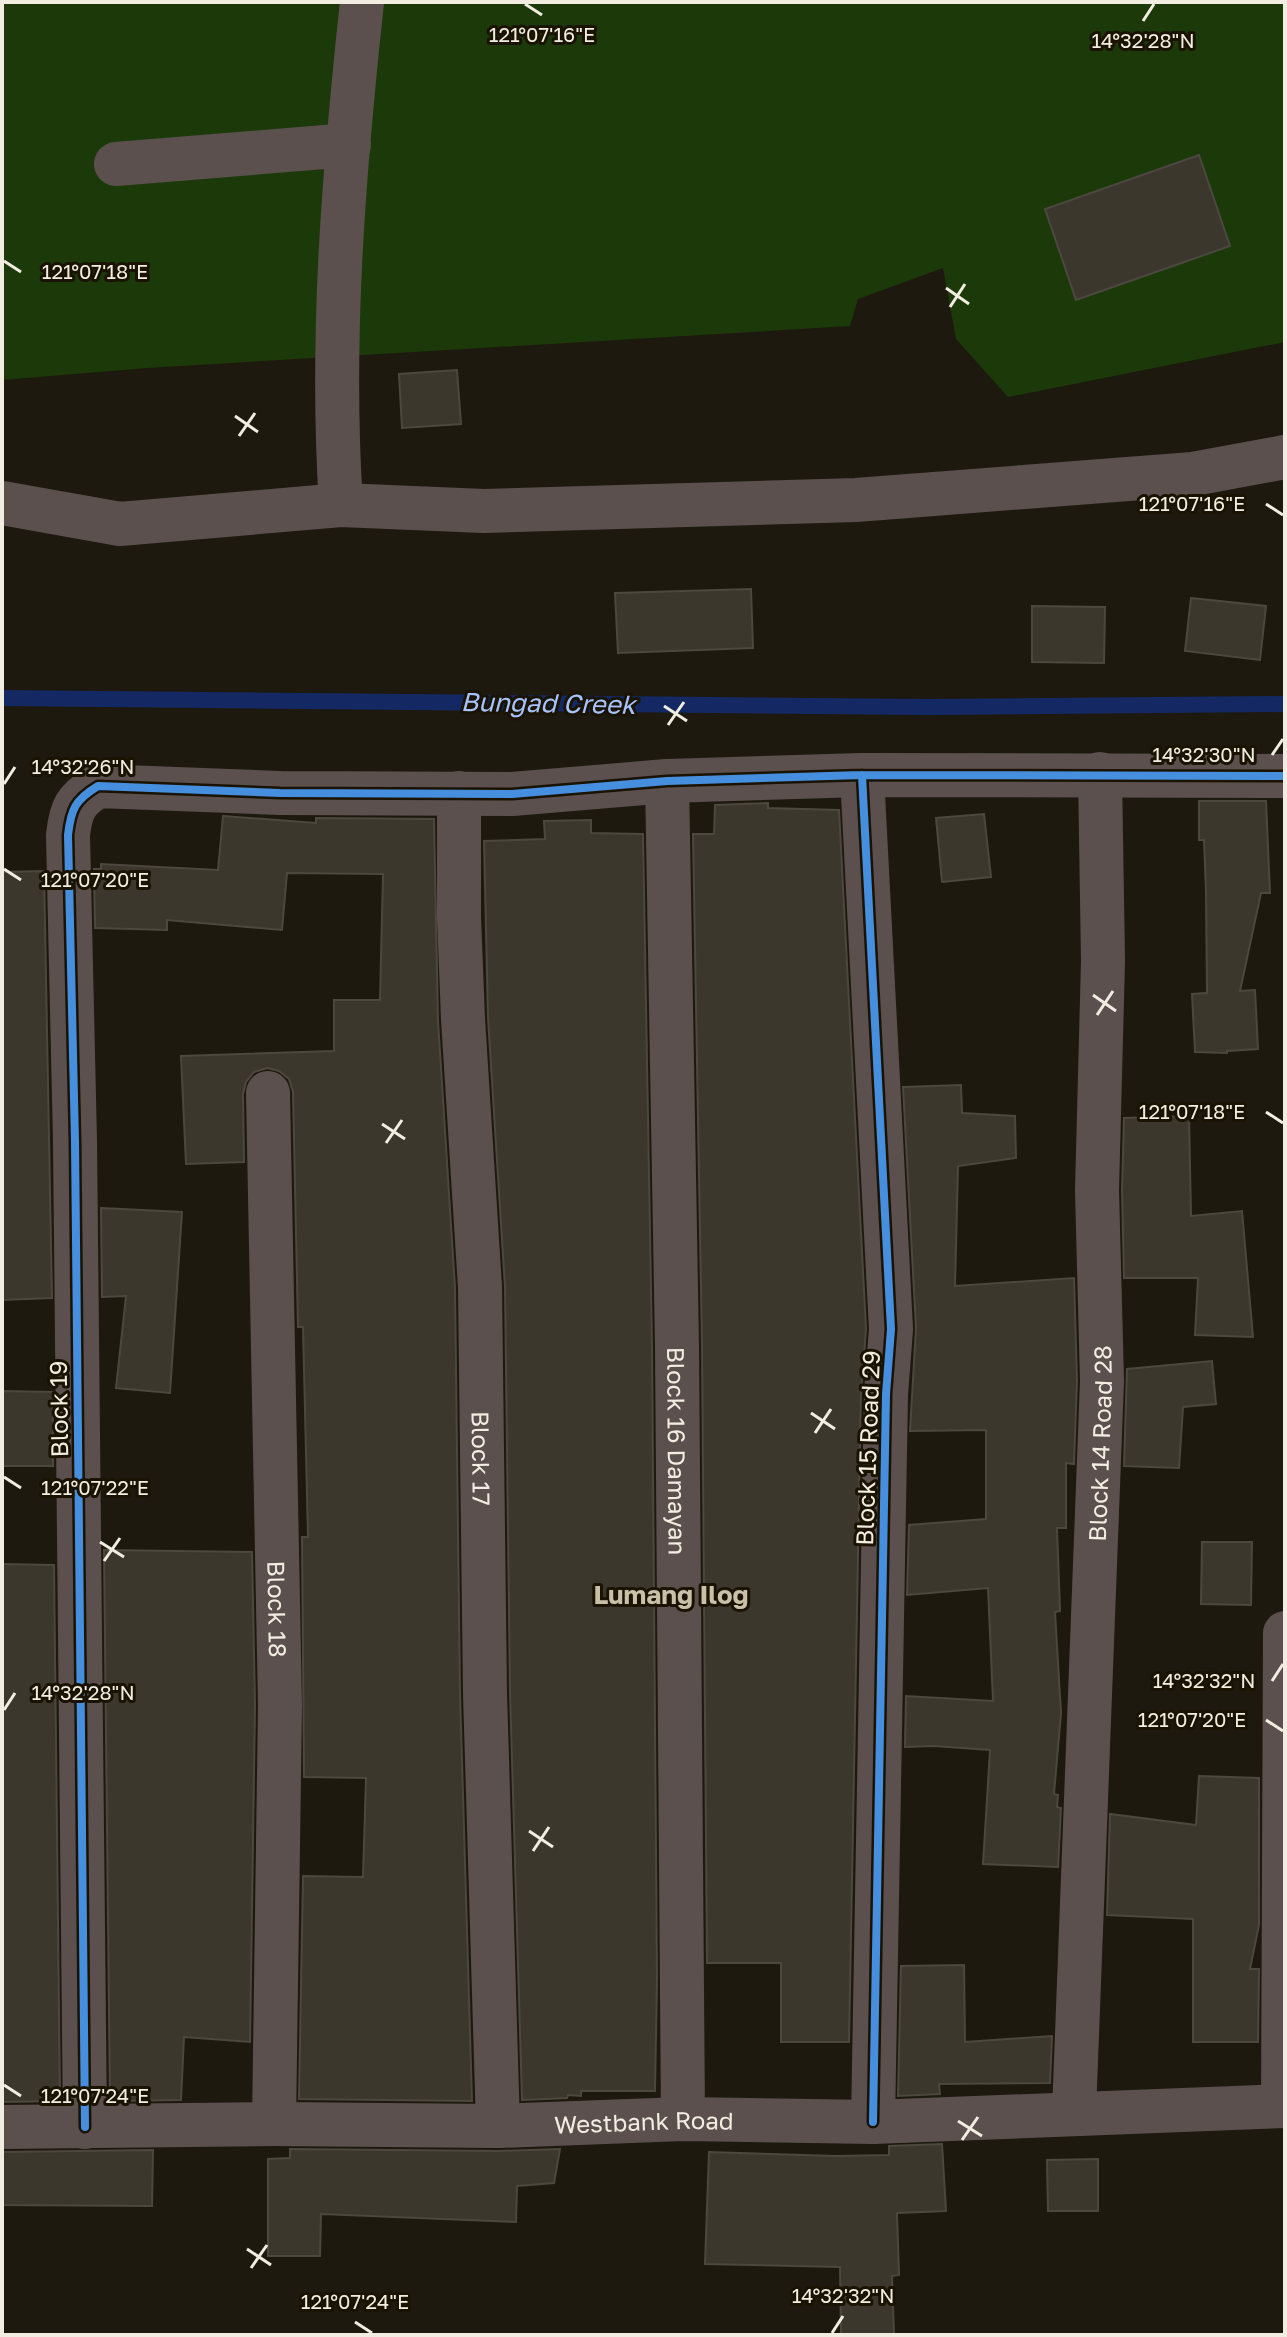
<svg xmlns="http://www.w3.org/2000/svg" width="1287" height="2337" font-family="'Golos Text',sans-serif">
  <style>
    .green { fill: #1c390a }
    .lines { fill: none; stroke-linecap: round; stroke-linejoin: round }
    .stream { stroke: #142964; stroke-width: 16 }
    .building { fill: #3b372d; stroke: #4c483f; stroke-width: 2 }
    .minor { stroke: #5c504f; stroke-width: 44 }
    .cycleway-casing { stroke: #1a1302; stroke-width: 13 }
    .cycleway { stroke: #468fdf; stroke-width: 8 }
    .ticks { fill: none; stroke: #f2ede1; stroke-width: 3 }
    .labels { text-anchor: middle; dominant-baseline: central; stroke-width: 6; stroke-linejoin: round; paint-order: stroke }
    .street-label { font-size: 24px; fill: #f2ede1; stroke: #1a1302 }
    .water-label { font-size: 26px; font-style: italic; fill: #a7c3fd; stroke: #1a1302 }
    .neighbourhood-label { font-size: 26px; font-weight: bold; fill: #cac0a8; stroke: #1a1302 }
    .ticks-label { font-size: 20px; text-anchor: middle; fill: #f2ede1; stroke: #1a1302; stroke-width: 6; stroke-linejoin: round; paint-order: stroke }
  </style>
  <rect width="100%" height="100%" fill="#1e190e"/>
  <path class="green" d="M2,2H1285V342L1008,397L956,339L943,268L858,299L850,326L147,368L2,380Z"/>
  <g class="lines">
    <path class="stream" d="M2,698L928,707L1285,704"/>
  </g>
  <path class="building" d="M1199,155L1230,246L1076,300L1045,209Z
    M457,370L461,424L402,428L399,374Z
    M751,589L753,648L618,653L615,593Z
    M1191,598L1266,606L1260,660L1185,651Z
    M1032,606L1105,607L1104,663L1032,662Z
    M1199,801H1266L1270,893H1261L1240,991L1255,990L1258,1049L1227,1051V1053L1195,1052L1192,994L1207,993L1206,892L1204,840H1199Z
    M768,803V808L839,810L866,1329L861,1393L849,2042H781V1963H707L702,1346L693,834H714L715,805Z
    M984,814L991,877L942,882L936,818Z
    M223,816L316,823V818L434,819L438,1021L455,1288L460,1693L472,2101L299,2099L303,1876L363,1877L366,1778L304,1777L302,1537H308L303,1327H298L293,1092L289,1079L279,1071L267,1068L254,1072L246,1082L243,1094L244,1162L186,1164L181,1056L334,1051V1000H380L383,874L287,873L282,930L167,920V930L95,928L94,869H101V864L218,870Z
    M591,820V833L643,834L652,1346L657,1978L655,2091H581V2096L568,2095L567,2098L522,2100L510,1692L505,1287L488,1018L484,841L545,839L544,821Z
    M44,871L52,1298L2,1300V872Z
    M961,1085L962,1113L1015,1116L1016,1158L958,1166L955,1286L1074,1278L1077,1381L1074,1464L1066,1463V1528H1057L1060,1611L1055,1612L1061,1713L1054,1794L1058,1795L1057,1807L1061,1808L1058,1867L983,1864L990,1750L934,1746L905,1747L906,1696L993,1701L988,1588L907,1595L909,1525L986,1519V1430L910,1431L916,1328L903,1087Z
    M1189,1116L1191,1216L1242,1211L1253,1337L1195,1335L1198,1278H1124L1122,1190L1124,1118Z
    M101,1208L182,1212L170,1393L116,1388L126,1296L102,1297Z
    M1212,1361L1216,1404L1183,1407L1179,1468L1124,1466L1127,1369Z
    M2,1391L53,1392V1466H2Z
    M1202,1542H1252L1251,1605L1201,1604Z
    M104,1550L252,1552L255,1705L250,2042L184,2037L181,2100L110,2101Z
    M2,1564L54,1565L60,2101L2,2102Z
    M1199,1776L1259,1778V1925L1250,1969H1259L1258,2042H1193V1919L1107,1915L1110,1814L1196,1825Z
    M964,1965L965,2042L1052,2036L1050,2083L939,2084L940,2094L898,2096L901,1966Z
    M942,2144L946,2211L897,2213L899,2275L892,2276L894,2335H841L840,2267L705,2264L709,2152L836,2156L889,2155V2146Z
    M290,2149L498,2151L560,2149L554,2183L517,2186L516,2222L321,2214L320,2256H268V2159L290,2158Z
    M153,2150L152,2206L2,2205V2152Z
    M1098,2159V2211H1048L1047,2160Z"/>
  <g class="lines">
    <g class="minor">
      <path d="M116,164L349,145"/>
      <path d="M2,503L120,524L341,505L484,511L856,500L1193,474L1285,457"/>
      <path d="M341,505C330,337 344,169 362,2"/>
      <path d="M862,775L891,1329L886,1394L873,2122"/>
      <path id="s1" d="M667,781L677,1346L683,2119"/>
      <path id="s2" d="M459,793V917L463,1019L480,1287L485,1693L498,2126"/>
      <path id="s3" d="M268,1093L280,1705L274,2124"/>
      <path d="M1283,2106L1285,1633"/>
      <path id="s4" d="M1074,2113L1102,1381L1097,1190L1103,961L1100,774"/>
      <path id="s5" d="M2,2127L274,2124L498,2126L683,2119L873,2122L1285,2106"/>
      <path d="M85,2127L75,1141L68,835C71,809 75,800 98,786L280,793L512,794L667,781L862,775L1285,776"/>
    </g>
    <g class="cycleway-casing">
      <path id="cycleway" d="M862,775L891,1329L886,1394L873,2122
        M85,2127L75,1141L68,835C71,809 75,800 98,786L280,793L512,794L667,781L862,775L1285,776"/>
    </g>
    <use href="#cycleway" class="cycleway"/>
  </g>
  <path class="ticks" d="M525,4L542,15M1143,21L1154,4M4,261L21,272M946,288L969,304M950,307L965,284M235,416L258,432M239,436L255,413M1266,504L1283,515M664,706L687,721M668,725L684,702M1272,755L1283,739M4,784L15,767M4,869L21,880M1093,995L1116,1011M1097,1015L1113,991M1266,1112L1283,1123M382,1124L405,1139M386,1143L402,1120M811,1413L835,1429M815,1433L831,1409M4,1477L21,1488M100,1542L124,1557M104,1561L120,1538M1272,1681L1283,1664M4,1710L15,1693M1266,1720L1283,1731M529,1831L553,1847M533,1851L549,1827M4,2085L21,2096M958,2121L982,2136M962,2140L978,2117M247,2249L271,2265M251,2268L267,2245M355,2322L372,2333M832,2333L843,2316"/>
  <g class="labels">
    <g class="street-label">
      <text transform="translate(58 1409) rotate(-91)">Block 19</text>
      <text stroke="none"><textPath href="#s4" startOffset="670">Block 14 Road 28</textPath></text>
      <text transform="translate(867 1448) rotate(-88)">Block 15 Road 29</text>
      <text stroke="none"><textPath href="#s1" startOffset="670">Block 16 Damayan</textPath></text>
      <text stroke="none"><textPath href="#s2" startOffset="666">Block 17</textPath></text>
      <text stroke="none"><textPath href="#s3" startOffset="516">Block 18</textPath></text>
      <text stroke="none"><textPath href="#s5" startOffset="642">Westbank Road</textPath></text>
    </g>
    <g class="water-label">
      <text transform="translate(548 703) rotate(1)">Bungad Creek</text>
    </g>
    <g class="neighbourhood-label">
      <text x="671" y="1594">Lumang Ilog</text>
    </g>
  </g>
  <g class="ticks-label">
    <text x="542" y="42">121°07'16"E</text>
    <text x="1143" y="48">14°32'28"N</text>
    <text x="95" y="279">121°07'18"E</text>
    <text x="1192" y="511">121°07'16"E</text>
    <text x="1204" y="762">14°32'30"N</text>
    <text x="83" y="774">14°32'26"N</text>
    <text x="95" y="887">121°07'20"E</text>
    <text x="1192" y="1119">121°07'18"E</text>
    <text x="95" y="1495">121°07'22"E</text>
    <text x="1204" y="1688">14°32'32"N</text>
    <text x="83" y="1700">14°32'28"N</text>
    <text x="1192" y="1727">121°07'20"E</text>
    <text x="95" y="2103">121°07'24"E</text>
    <text x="843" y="2303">14°32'32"N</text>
    <text x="355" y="2309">121°07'24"E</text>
  </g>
  <rect width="1287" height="2337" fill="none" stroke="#f2ede1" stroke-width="8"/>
</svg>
